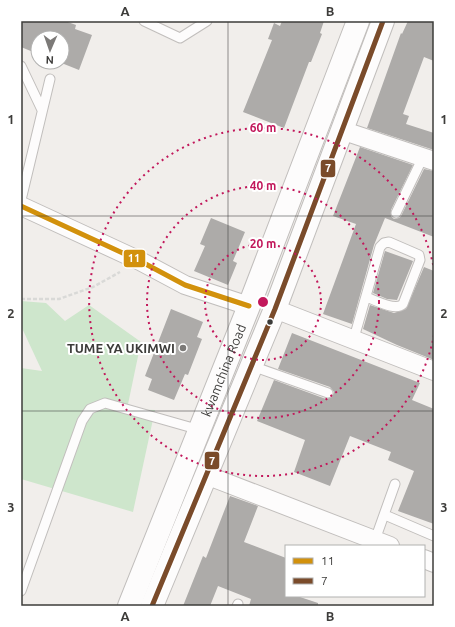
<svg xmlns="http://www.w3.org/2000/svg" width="455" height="627" font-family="Ubuntu,sans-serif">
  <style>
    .green { fill: #cee6cc }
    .building { fill: #adaba9 }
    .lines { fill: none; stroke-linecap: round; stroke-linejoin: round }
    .service-casing { stroke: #c1bebc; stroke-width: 11 }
    .minor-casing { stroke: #c1bebc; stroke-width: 20 }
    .secondary-casing { stroke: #c1bebc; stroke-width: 24 }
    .path { stroke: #d9d9d7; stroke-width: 2.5; stroke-dasharray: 4 2; stroke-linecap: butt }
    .service { stroke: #fdfcfc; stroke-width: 9 }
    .minor { stroke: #fdfcfc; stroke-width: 18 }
    .secondary { stroke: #fdfcfc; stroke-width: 22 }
    .bus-1-casing { stroke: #fff; stroke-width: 8 }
    .bus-2-casing { stroke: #fff; stroke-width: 8 }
    .bus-1 { stroke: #d2910c; stroke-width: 5 }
    .bus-2 { stroke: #7a4b2a; stroke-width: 5 }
    .grid { fill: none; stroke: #3d3c3a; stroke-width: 1; stroke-opacity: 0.55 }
    .ring { fill: none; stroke: #c2185b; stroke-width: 2; stroke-dasharray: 2 4 }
    .bus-dot { fill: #3d3c3a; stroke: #fff; stroke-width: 1.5 }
    .poi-dot { fill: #7c7a78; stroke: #fff; stroke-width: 1.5 }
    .labels { text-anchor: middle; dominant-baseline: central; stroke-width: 4; stroke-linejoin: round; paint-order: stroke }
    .poi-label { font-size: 13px; font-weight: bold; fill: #3d3c3a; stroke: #fff; text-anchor: end }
    .street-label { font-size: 13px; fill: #3d3c3a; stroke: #fff }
    .centre { fill: #c2185b; stroke: #fff; stroke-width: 2 }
    .ring-label { font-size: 12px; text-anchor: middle; font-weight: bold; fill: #c2185b; stroke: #fff; stroke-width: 4; stroke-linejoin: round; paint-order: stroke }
    .line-badge { stroke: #fff; stroke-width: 1.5 }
    .badge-label { font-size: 11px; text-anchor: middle; font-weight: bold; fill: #fff }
    .neatline { fill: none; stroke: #3d3c3a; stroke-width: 1.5 }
    .grid-label { font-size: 13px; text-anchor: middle; font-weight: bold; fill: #3d3c3a }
  </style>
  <rect width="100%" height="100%" fill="#f1eeeb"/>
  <path class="green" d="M21,301L46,303L65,321L89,305L141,342L127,409L155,410L133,512L21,479V368L42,371L21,326Z"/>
  <path class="building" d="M21,21H65L76,25L75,29L92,35L79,70L59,62H62V38H38V54L21,47Z
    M282,21H324L320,33L322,34L311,62H309L284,128L243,112L272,40L268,39L274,23L280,26Z
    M408,21H434V61L424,57L403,114L409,116L406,124L434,133V150L367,128L401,33L402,34Z
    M360,147L413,165L391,210V216L394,219L399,218L401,216L424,169L434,171V237L385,218L374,245L352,324L323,314L356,224L333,216Z
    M211,218L245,232L233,261L237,263L228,285L194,271L205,246L200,244Z
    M385,251L413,261L397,300L387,299L373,293Z
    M424,267L434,271V360L397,345L363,329L370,305L394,313L406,309Z
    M171,309L203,322L197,337L202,339L188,375L185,374L174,400L148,390L152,379L145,376Z
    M292,333L420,383L412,400L434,409V524L398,511L414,471L388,460L391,452L350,436L330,486L294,472L305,440L257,421L274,380L326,399L332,397L334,392L330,387L278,369Z
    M230,496L258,506L244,542L286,558V596H297L318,603V606H249L251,599L218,586L210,606H183L203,556L206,558Z"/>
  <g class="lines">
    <g class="service-casing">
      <path id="service" d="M144,21L180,38L207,21
        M21,66L42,110
        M21,200L50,79
        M396,213L423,157
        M354,338L380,247L384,243L389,242L419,255L420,260L403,304C395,312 376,300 366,297
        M252,366L328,393
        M385,515L434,536
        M375,540L395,484
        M21,591L82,421L90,409L105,403L200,430
        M237,606L238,604"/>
    </g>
    <g class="minor-casing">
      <path id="minor" d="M341,130L434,161
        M21,206L140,261L185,285L249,306
        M275,309L434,371
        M206,475L390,546
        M424,559L434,563"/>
    </g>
    <g class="secondary-casing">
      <g id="secondary">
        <path id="s1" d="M129,606L249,306L358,21"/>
        <path d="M152,606L275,309L383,21"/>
      </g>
    </g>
    <path class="path" d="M21,299H59L93,287L120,272"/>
    <use href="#service" class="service"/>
    <use href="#minor" class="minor"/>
    <use href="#secondary" class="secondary"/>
    <g class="bus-1-casing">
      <path id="bus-1" d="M21,206L140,261L185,285L249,306"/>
    </g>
    <g class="bus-2-casing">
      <path id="bus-2" d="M152,606L275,309L383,21"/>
    </g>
    <use href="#bus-1" class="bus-1"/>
    <use href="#bus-2" class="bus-2"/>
  </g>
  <path class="grid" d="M228,21V606M21,216H434M21,411H434"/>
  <g class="ring">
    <circle cx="263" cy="302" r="58"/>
    <circle cx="263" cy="302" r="116"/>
    <path d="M434 335A174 174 0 1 1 434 269"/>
  </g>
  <circle class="bus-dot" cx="270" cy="322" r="3.5"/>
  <circle class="poi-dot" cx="183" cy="348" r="4"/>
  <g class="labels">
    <g class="poi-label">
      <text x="175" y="348">TUME YA UKIMWI</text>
    </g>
    <g class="street-label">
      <text stroke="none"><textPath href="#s1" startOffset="254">kwamchina Road</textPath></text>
    </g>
  </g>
  <circle cx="263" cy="302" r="6" class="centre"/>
  <g class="ring-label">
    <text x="263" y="132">60 m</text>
    <text x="263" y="190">40 m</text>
    <text x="263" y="248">20 m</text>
  </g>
  <g class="line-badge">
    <rect x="320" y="159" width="16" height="19" rx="4" fill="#7a4b2a"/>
    <rect x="123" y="249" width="23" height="19" rx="4" fill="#d2910c"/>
    <rect x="204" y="451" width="16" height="19" rx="4" fill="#7a4b2a"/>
  </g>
  <g class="badge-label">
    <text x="328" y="172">7</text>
    <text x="134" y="262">11</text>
    <text x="212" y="465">7</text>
  </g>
  <rect width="455" height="627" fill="none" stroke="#ffffff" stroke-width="44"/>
  <rect x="285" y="545" width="140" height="52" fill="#ffffff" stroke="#b1b1b0"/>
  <rect x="293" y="558" width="20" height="6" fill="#d2910c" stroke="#b1b1b0"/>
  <text x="321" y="565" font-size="12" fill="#3d3c3a">11</text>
  <rect x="293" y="578" width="20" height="6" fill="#7a4b2a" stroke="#b1b1b0"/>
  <text x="321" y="585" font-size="12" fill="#3d3c3a">7</text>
  <g transform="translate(50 50) rotate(182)"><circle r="19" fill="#ffffff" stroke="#b1b1b0"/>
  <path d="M0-3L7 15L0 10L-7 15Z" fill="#7c7a78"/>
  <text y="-6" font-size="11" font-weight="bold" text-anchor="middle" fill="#3d3c3a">N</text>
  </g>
  <rect x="22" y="22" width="411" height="583" class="neatline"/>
  <g class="grid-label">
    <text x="125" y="16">A</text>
    <text x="330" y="16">B</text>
    <text x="11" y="124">1</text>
    <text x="444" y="124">1</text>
    <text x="11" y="318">2</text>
    <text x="444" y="318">2</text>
    <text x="11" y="512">3</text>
    <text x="444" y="512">3</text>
    <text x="125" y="621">A</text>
    <text x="330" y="621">B</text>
  </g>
</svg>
